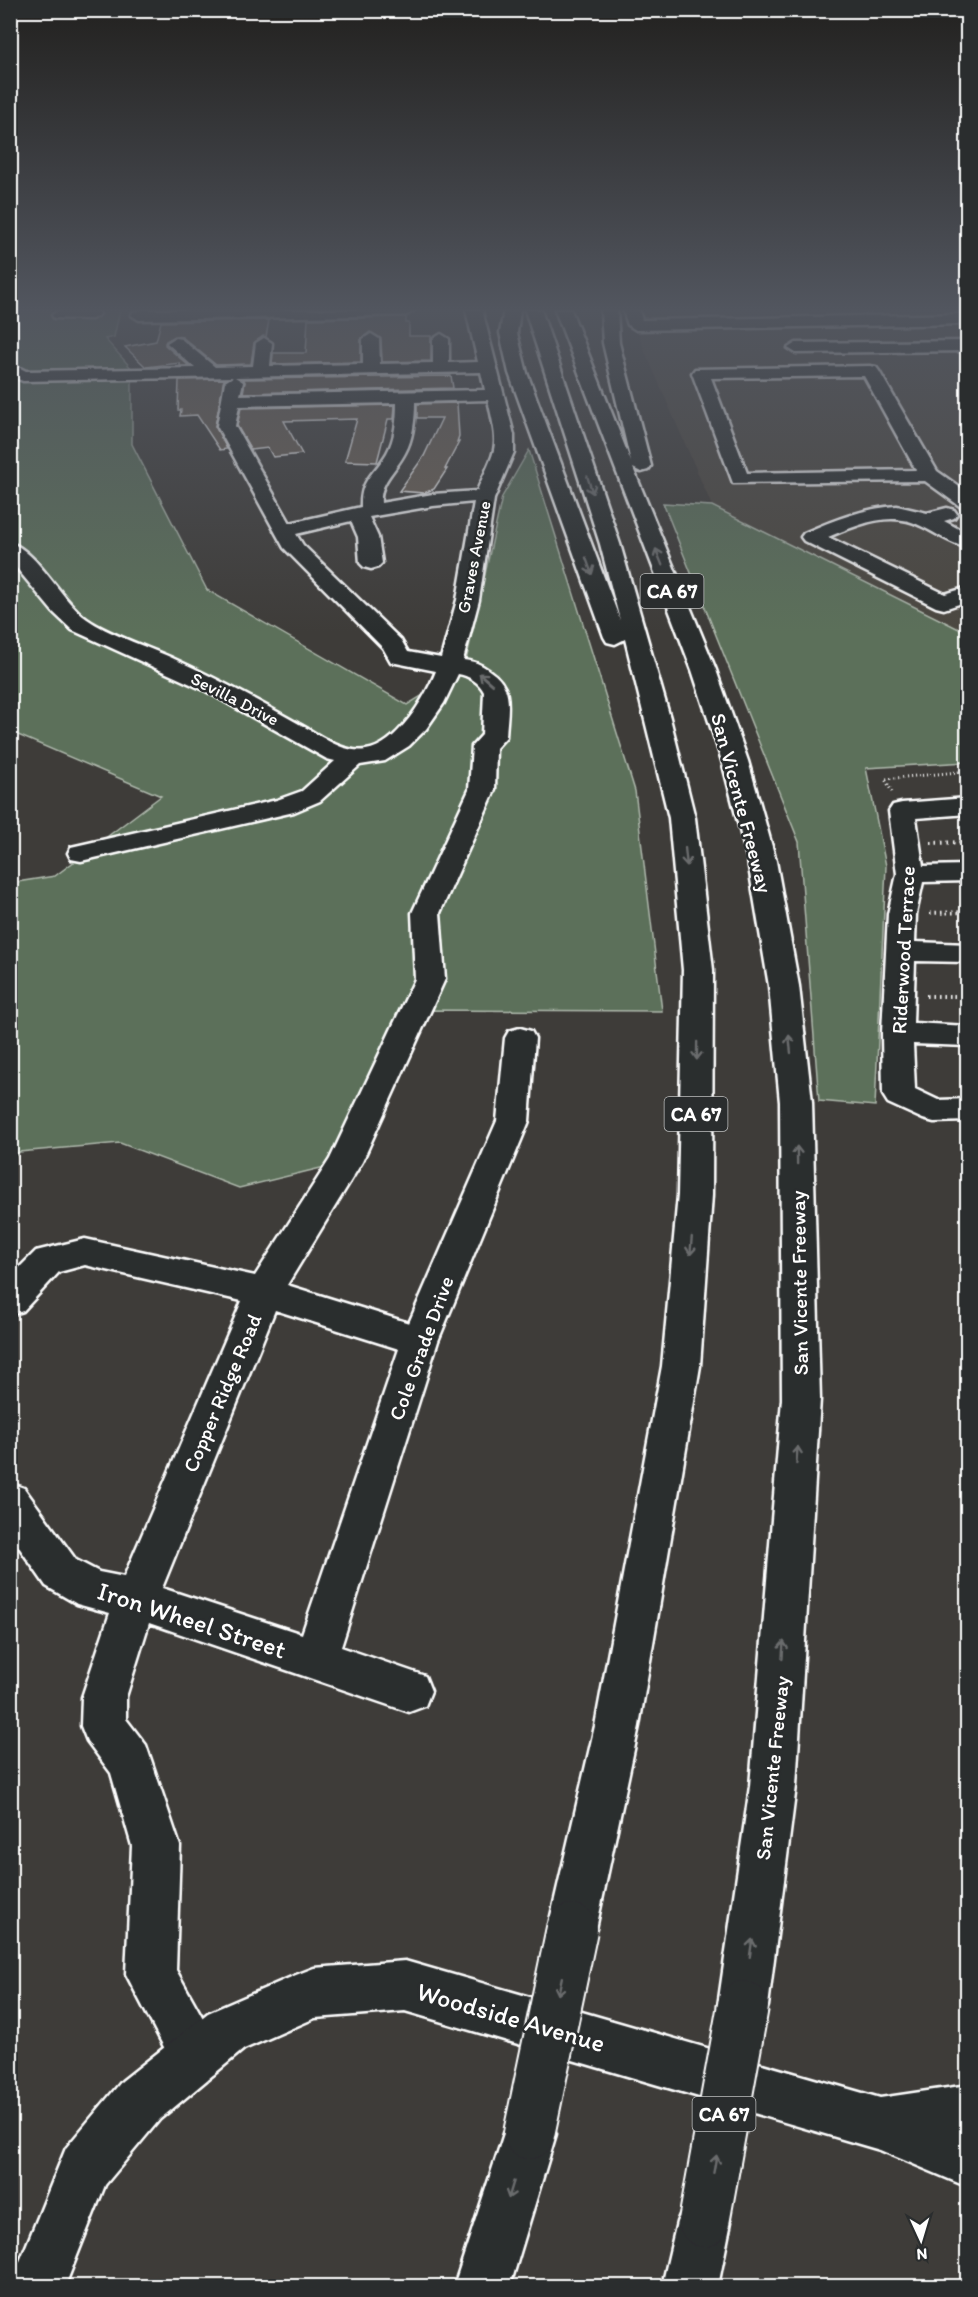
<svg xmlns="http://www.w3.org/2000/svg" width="978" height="2297" font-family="Itim,sans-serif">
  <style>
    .built { fill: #4c4640 }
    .green { fill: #5c705a; stroke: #aeb8ac; stroke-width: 1.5 }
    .building { fill: #6b5e52; stroke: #fff; stroke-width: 1.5 }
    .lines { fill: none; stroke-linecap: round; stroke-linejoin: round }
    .minor-casing { stroke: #fff; stroke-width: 5 }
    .major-casing { stroke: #fff; stroke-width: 5 }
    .highway-casing { stroke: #fff; stroke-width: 5 }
    .path-far1 { stroke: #fff; stroke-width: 3; stroke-dasharray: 1 3; stroke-linecap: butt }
    .path { stroke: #fff; stroke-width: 4; stroke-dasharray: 1.5 4; stroke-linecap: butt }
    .minor { fill: #2a2d2e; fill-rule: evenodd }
    .major { fill: #2a2d2e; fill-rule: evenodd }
    .highway { fill: #2a2d2e; fill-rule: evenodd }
    .highway-bridge-casing { stroke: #fff; stroke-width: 54; stroke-linecap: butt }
    .highway-bridge { stroke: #2a2d2e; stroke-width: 50 }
    .oneway { stroke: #6a6c6d }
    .labels { text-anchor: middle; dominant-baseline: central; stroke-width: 5; stroke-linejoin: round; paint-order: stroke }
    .far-street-label { font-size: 18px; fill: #fff; stroke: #2a2d2e }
    .shield { fill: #2a2d2e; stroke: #bfc0c0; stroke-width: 1.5 }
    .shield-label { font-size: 20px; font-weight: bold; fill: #fff }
    .street-label { font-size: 21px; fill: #fff; stroke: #2a2d2e }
    .near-street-label { font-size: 26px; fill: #fff; stroke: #2a2d2e }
  </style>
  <rect width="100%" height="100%" fill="#3e3c39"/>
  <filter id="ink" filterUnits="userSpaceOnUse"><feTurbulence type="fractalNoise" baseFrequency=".0167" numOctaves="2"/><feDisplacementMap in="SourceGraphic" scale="12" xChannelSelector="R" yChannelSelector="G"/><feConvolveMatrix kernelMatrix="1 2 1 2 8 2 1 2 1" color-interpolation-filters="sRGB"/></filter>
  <g filter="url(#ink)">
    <path class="built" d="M631,310H967V633L712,506L644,349Z"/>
    <path class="green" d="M11,310H120L114,337L105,339L134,371L132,372V444L207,590L407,705L464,670L502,497L529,450L635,791L662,1011L416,1010L345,1162L239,1188L120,1143L19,1152L11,1160V883L55,876L161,796L11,732Z
      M663,503L712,506L967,633V762L866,768L886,866L875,1106L819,1101L799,842Z"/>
    <path class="building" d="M406,317V323H409V336H431V361L382,362L381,339L370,332L361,339V362L272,364L273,353H306L308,319Z
      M269,320L266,337L263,336L254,343L251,364L216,365L182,337L175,336L166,341L165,345L189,366H180V363L146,367L125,347L156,341L161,322Z
      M451,376L453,388L243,393L245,382L243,379Z
      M225,379L215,426L227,449L220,450L197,415L180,416L181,410H178L179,380Z
      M457,403L459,436L457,442H459L445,469H447L434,489L424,493L399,491L424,456L442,418H417V404Z
      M395,405L394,419H388L377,462L345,461L357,419L284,421L302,454L273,457L268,448L251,450L237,426L241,408Z"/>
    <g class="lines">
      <g class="minor-casing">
        <path id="minor" d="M60,310H96L100,314L92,319L54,318L52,315Z
          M146,310H415L407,315L139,320L131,315L133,312Z
          M466,310H482L514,435V452L494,499L479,600L463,660C474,661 481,664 490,671C515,688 507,710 506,737L496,748L495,790L440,913L445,979L362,1162L287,1285L409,1323L497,1121L505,1038L509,1031L520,1028L531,1031L535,1038L529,1121L438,1341L341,1647L425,1676L431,1691L425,1706L409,1712L149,1623L126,1697V1719L146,1745L180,1846L176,1970L214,2038L222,2056L214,2074L196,2082L178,2074L126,1974L132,1846L111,1773L87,1741L81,1726L82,1697L110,1613L77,1604L46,1586L10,1534V1483L24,1488L76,1560L99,1572L124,1577L242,1301L85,1265L59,1272L23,1311L10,1315V1277L36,1251L85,1239L255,1276L330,1159L415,979L412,913L469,790L472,746L482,735L484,692C480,683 468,675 458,674L444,703L426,729L409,746L385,761L360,765L320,801L294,812L81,861L71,859L68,853L71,847L277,800L302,791L335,761L327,759L206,691L72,630L53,612L10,560V543C37,550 62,602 87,619C106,633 147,647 170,657C214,677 257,700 299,724C319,734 342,754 366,750C397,746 426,697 436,671L391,662L383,648L284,548L217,426L225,382L233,377L23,381L10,376V363L26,371L195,368L167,343L175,338L181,339L215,367L253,366L256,343L264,338L272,343L270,366L363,364V339L371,334L379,339L380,364L433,363V339L441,334L449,339V363L478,362ZM481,372L485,390L240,395L243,382L235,377ZM488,400C500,451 497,445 477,491L433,494L381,503C379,482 396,471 405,453C413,439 415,418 415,402ZM397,403C397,419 395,439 387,453C374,475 360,479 361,507L290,523L235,426L239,406ZM474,502L457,600L441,658L408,652L401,640L303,545L296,534L351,521L358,537L360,563L364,567L371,569L378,567L382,563L378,537L369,517L433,506ZM275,1310L399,1349L302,1634L162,1588Z
          M623,310H639L642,320L968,314V324L636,330L628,325Z
          M968,341V351L796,353L788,348L796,343Z
          M870,366L876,367L879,371L937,471L968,493V509L961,507L925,481L733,483L692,373L695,369ZM864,376L916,470L747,473L711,378Z
          M897,506L927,513L947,508L954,510L957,514L954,518L944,521L968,534V548C951,544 936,533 921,526C890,510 858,525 828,537L945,594L968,587V601L944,609L936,607L804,541L801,537L804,533C834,520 864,508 897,506Z
          M968,798V814L916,818L923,866L968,865V881L923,882L916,914L915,942L968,944V962L915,961L913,1023L968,1026V1046L913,1044L915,1089L938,1100L968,1099V1121L934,1122L923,1119L888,1103L883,1095L882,1033L888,914L897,874L889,811L893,805L902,803Z"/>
      </g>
      <g class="major-casing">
        <path id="major" d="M405,1961L880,2098L968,2085V2187L880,2150L405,2011L315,2018L244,2049L160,2119L105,2185L65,2286H10L66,2148L122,2081L208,2013L296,1975L314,1968Z"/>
      </g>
      <g class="highway-casing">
        <path id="highway" d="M504,310H520L517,333L527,373L620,620L600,544L525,310H541L620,544L670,718L695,818L713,970L712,1195L700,1366L639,1726L596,1929L589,1946L572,1953L555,1946L548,1929L595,1726L662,1366L678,1195L683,970L669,818L625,639L615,644L607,642L604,637L509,373L500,333Z
          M555,310H571L631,462L603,343L601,310H617L619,343L651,466L648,470L641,472L633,468L716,670L748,761L776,861L799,986L812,1102L820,1399L796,1786L768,2006L761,2024L743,2031L725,2024L718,2006L750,1786L782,1399L780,1102L769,986L748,861L722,761L692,670Z
          M529,2107L548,2115L556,2134L510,2286H454L510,2115Z
          M704,2195L723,2203L731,2222L718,2286H662L677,2222L685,2203Z"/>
      </g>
      <path class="path-far1" d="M892,792L885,779L968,771"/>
      <path class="path" d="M931,843L968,842
        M930,913L968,912
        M926,996H968"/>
      <use href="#minor" class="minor"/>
      <use href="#major" class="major"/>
      <use href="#highway" class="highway"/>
      <g class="highway-bridge-casing">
        <path id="highway-bridge" d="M529,2134L572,1929
          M704,2222L743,2006"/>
      </g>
      <use href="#highway-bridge" class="highway-bridge"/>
    </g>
    <defs><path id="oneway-shaft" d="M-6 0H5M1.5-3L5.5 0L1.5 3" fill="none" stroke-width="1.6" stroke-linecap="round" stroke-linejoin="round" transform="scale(1.5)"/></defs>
    <g class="oneway">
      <use href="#oneway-shaft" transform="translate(590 485) rotate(72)"/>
      <use href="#oneway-shaft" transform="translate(659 557) rotate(-112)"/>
      <use href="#oneway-shaft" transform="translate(589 566) rotate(70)"/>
      <use href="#oneway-shaft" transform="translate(486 679) rotate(-139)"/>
      <use href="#oneway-shaft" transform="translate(686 857) rotate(84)"/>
      <use href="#oneway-shaft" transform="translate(790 1044) rotate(-96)"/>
      <use href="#oneway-shaft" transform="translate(697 1051) rotate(91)"/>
      <use href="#oneway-shaft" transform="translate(797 1155) rotate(-91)"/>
      <use href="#oneway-shaft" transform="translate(691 1246) rotate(95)"/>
      <use href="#oneway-shaft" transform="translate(797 1455) rotate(-86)"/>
      <use href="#oneway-shaft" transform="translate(783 1650) rotate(-86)"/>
      <use href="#oneway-shaft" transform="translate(751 1948) rotate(-82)"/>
      <use href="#oneway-shaft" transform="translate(560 1986) rotate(102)"/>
      <use href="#oneway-shaft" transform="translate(715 2164) rotate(-80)"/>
      <use href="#oneway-shaft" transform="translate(511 2190) rotate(107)"/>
    </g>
  </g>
  <linearGradient id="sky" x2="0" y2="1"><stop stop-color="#22211f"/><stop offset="0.49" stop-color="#52565f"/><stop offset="1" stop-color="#52565f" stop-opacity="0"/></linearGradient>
  <rect width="978" height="632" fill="url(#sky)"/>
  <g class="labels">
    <g class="far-street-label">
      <text transform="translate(474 557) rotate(-79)">Graves Avenue</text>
      <text transform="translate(235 699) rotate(27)">Sevilla Drive</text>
    </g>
    <g class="shield">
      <rect x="640.5" y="574" width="63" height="34" rx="4.5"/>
      <rect x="664.5" y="1097" width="63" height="34" rx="4.5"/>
      <rect x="692.5" y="2097" width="63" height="34" rx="4.5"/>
    </g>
    <g class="shield-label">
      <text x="672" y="591">CA 67</text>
      <text x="696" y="1114">CA 67</text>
      <text x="724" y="2114">CA 67</text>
    </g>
    <g class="street-label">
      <text transform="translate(742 803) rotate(75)">San Vicente Freeway</text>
      <text transform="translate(903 950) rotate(-87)">Riderwood Terrace</text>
      <text transform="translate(799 1283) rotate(-91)">San Vicente Freeway</text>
      <text transform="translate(421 1348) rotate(-70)">Cole Grade Drive</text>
      <text transform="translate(222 1393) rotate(-67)">Copper Ridge Road</text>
      <text transform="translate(772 1768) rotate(-84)">San Vicente Freeway</text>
    </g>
    <g class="near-street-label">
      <text transform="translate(192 1620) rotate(18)">Iron Wheel Street</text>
      <text transform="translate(511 2017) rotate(16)">Woodside Avenue</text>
    </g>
  </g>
  <rect width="978" height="2297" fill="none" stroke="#2a2d2e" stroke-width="36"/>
  <rect x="18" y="18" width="942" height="2261" fill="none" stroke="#fff" stroke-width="2" filter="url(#ink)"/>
  <g transform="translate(921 2240) rotate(176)" stroke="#2a2d2e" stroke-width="4.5" paint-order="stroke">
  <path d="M0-4.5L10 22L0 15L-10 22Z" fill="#ffffff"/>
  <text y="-9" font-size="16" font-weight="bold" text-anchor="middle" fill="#ffffff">N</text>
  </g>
</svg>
